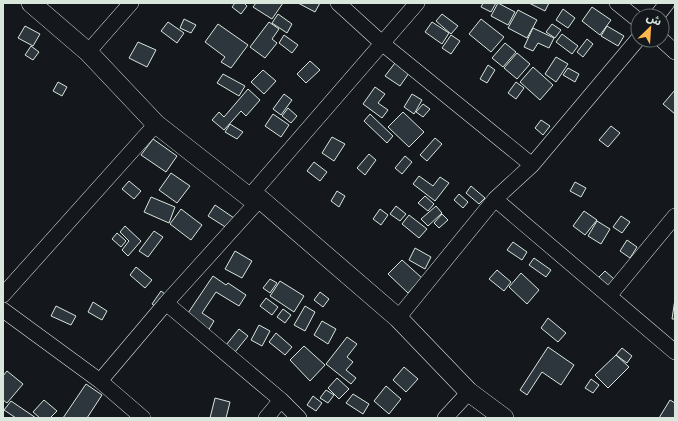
<svg xmlns="http://www.w3.org/2000/svg" width="678" height="421" font-family="'Archivo Narrow','Noto Sans Arabic',sans-serif">
  <style>
    .building { fill: #2c363c; stroke: #d8e6dc }
    .lines { fill: none; stroke-linecap: round; stroke-linejoin: round }
    .minor-casing { stroke: #d8e6dc; stroke-width: 16 }
    .tertiary-casing { stroke: #d8e6dc; stroke-width: 20 }
    .minor { stroke: #14181c; stroke-width: 15 }
    .tertiary { stroke: #14181c; stroke-width: 19 }
  </style>
  <rect width="100%" height="100%" fill="#14181c"/>
  <path class="building" d="M235,3H244L247,6L241,14L232,7Z
    M256,3H283L272,19L253,7Z
    M298,3H320L315,12Z
    M483,3H496L491,12L481,7Z
    M498,3L515,12L508,25L491,16Z
    M529,3H549L545,11Z
    M592,7L611,20L600,35L582,21Z
    M563,9L575,18L568,28L556,20Z
    M518,10L537,20L527,38L508,28Z
    M278,14L292,24L287,33L272,23Z
    M442,14L458,26L451,34L436,21Z
    M184,19L196,25L191,33L180,28Z
    M481,19L504,37L491,52L469,34Z
    M168,22L184,33L177,43L161,31Z
    M269,22L279,29L272,39L277,43L265,58L250,47Z
    M432,22L449,33L442,44L425,32Z
    M218,24L248,45L231,68L221,62L225,57L205,42Z
    M552,24L561,30L555,38L546,32Z
    M25,26L40,34L33,46L18,38Z
    M607,26L624,36L618,46L601,36Z
    M533,28L554,38L549,48L538,43L533,51L524,47Z
    M562,34L578,46L572,54L556,42Z
    M284,35L298,45L292,53L279,43Z
    M451,35L460,41L451,54L442,48Z
    M587,39L593,44L583,57L577,52Z
    M138,42L156,50L147,67L129,58Z
    M505,43L516,52L503,67L492,58Z
    M31,46L39,52L33,60L25,55Z
    M517,53L530,64L517,79L504,68Z
    M556,57L568,64L556,82L545,74Z
    M310,61L320,70L306,83L297,74Z
    M395,63L409,73L400,86L385,76Z
    M488,65L495,70L487,83L480,79Z
    M533,67L553,85L540,100L520,82Z
    M568,68L579,74L575,82L563,75Z
    M263,70L276,81L264,94L251,82Z
    M223,74L245,86L239,96L217,83Z
    M58,82L67,87L62,96L53,91Z
    M516,82L524,88L516,99L508,93Z
    M375,87L385,94L378,103L388,110L382,118L363,104Z
    M248,89L260,100L246,116L241,111L224,130L212,120L219,112L224,117Z
    M675,90V114L663,104Z
    M284,94L292,100L281,115L273,109Z
    M412,94L422,100L414,114L404,107Z
    M423,104L430,109L423,117L416,112Z
    M288,108L297,116L291,123L282,116Z
    M403,112L424,132L409,147L388,127Z
    M273,114L289,125L281,137L265,126Z
    M370,114L393,136L387,143L364,121Z
    M541,120L550,126L543,135L535,128Z
    M230,124L243,132L237,139L225,132Z
    M611,126L620,133L608,147L599,140Z
    M332,137L345,144L334,161L322,153Z
    M435,138L442,144L427,161L420,155Z
    M153,139L177,156L166,172L141,155Z
    M369,154L376,160L365,175L357,168Z
    M405,156L412,162L402,174L395,168Z
    M314,162L327,172L320,181L307,171Z
    M171,173L190,186L177,203L159,190Z
    M419,176L433,186L440,177L449,183L435,201L413,184Z
    M129,181L141,191L134,199L122,189Z
    M575,182L586,188L581,197L570,191Z
    M471,186L485,198L479,204L466,193Z
    M337,191L345,196L339,207L331,201Z
    M459,194L468,202L463,208L454,200Z
    M425,196L434,204L428,211L418,203Z
    M151,197L175,207L169,223L144,212Z
    M215,205L234,218L227,228L208,216Z
    M396,206L406,214L400,221L390,214Z
    M436,206L442,213L428,226L421,219Z
    M181,209L202,225L191,240L170,224Z
    M380,209L388,215L381,225L373,219Z
    M584,211L597,220L585,235L573,226Z
    M442,214L448,220L439,228L434,223Z
    M409,215L427,229L419,238L402,224Z
    M621,216L630,222L622,233L613,227Z
    M597,221L610,229L601,244L588,236Z
    M125,226L141,241L128,256L122,250L129,241L120,232Z
    M154,231L163,237L148,257L139,251Z
    M117,233L126,241L121,247L112,239Z
    M627,240L637,247L630,258L620,251Z
    M513,242L527,252L522,260L507,250Z
    M415,248L431,257L425,269L409,260Z
    M235,251L252,261L242,278L225,269Z
    M534,258L551,270L546,277L529,265Z
    M402,260L422,278L408,293L388,274Z
    M136,267L152,280L145,288L130,275Z
    M497,270L511,282L504,291L489,279Z
    M605,271L614,279L608,287L598,278Z
    M521,273L539,290L527,304L509,287Z
    M213,276L226,285L228,283L246,295L239,306L216,292L202,313L214,321L208,331L186,316Z
    M270,279L277,283L270,293L263,288Z
    M280,281L304,296L294,312L270,296Z
    M161,291L169,297L159,309L152,304Z
    M320,292L329,299L323,307L314,300Z
    M266,298L278,307L272,315L260,306Z
    M675,299V319H672Z
    M93,302L107,311L102,320L88,312Z
    M56,306L76,316L71,325L51,316Z
    M305,306L315,312L305,331L294,325Z
    M283,309L291,315L285,323L277,317Z
    M548,318L566,333L558,342L541,328Z
    M322,321L336,329L328,344L314,335Z
    M259,325L270,331L262,346L251,340Z
    M239,329L248,336L231,357L222,350Z
    M276,333L292,347L285,355L269,342Z
    M347,337L357,344L347,357L353,362L346,370L356,378L351,384L326,364Z
    M304,346L325,365L310,381L290,360Z
    M548,347L574,365L561,385L542,372L527,395L520,390Z
    M622,348L632,356L627,363L616,355Z
    M616,355L629,367L608,388L595,375Z
    M404,367L418,379L406,392L393,380Z
    M7,371L23,384L7,403L3,400V376Z
    M337,378L349,389L339,399L328,388Z
    M591,379L599,385L593,393L585,388Z
    M86,384L102,395L87,418H63Z
    M386,386L401,399L389,414L374,401Z
    M326,390L334,395L328,403L320,398Z
    M353,394L369,404L363,414L346,403Z
    M313,396L322,403L316,411L307,405Z
    M215,398L230,402L226,418H210Z
    M44,400L57,411L50,418H40L33,412Z
    M670,400L675,403V418H659Z
    M11,401L36,418H16L4,410Z"/>
  <g class="lines">
    <g class="minor-casing">
      <path id="minor" d="M338,3L383,44L532,165
        M617,3L638,20
        M657,16L667,3
        M662,40L675,52
        M88,52L131,3
        M249,197L417,3
        M495,199L675,352
        M3,295L156,124
        M609,296L675,216
        M166,303L281,400L299,418
        M3,310L100,381L143,418
        M398,318L495,199L532,165L638,39
        M100,381L166,303L260,199
        M266,418L281,400
        M445,418L469,392"/>
    </g>
    <g class="tertiary-casing">
      <path id="tertiary" d="M31,3L88,52L156,124L249,197L260,199L398,318L469,392L504,418"/>
    </g>
    <use href="#minor" class="minor"/>
    <use href="#tertiary" class="tertiary"/>
  </g>
  <rect width="678" height="421" fill="none" stroke="#d8e6dc" stroke-width="8"/>
  <g transform="translate(650 28) rotate(25)"><circle r="19" fill="#14181c" stroke="#626a69"/>
  <path d="M0-3L7 15L0 10L-7 15Z" fill="#ffb74d"/>
  <text y="-6" font-size="11" font-weight="bold" text-anchor="middle" fill="#d8e6dc">ش</text>
  </g>
</svg>
